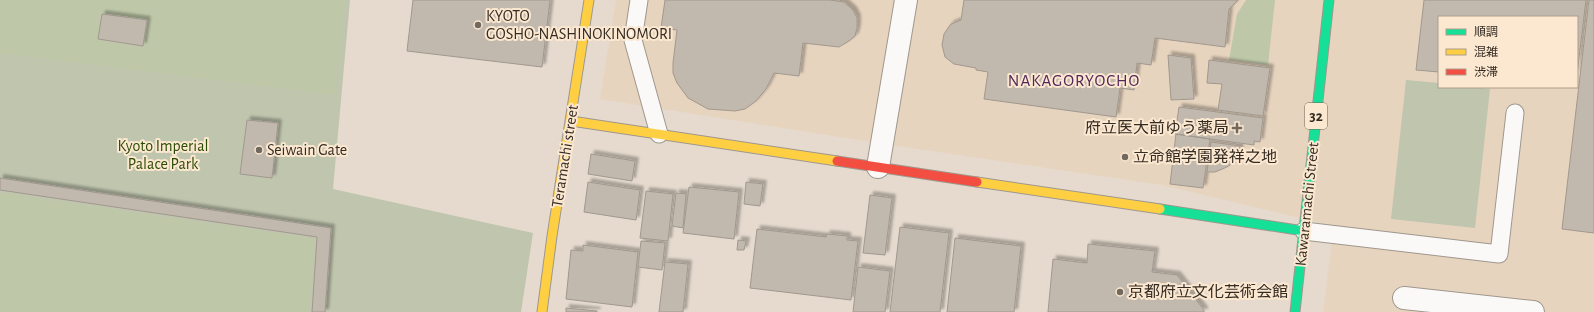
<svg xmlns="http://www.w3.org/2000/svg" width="1594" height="312" font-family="'Alegreya Sans','Noto Sans JP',sans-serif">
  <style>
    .built { fill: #e7d4be; fill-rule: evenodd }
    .green { fill: #c0c5ae }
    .forest { fill: #bec8a8 }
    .building { fill: #c1b8ae; stroke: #a1988e; filter: url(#shadow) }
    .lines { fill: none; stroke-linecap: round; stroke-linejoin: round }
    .lane-casing { stroke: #9f978d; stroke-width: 19 }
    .street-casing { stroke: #9f978d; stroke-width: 24 }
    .fast-casing { stroke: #9f978d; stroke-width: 11 }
    .slow-casing { stroke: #9f978d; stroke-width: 11 }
    .jam-casing { stroke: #9f978d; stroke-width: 11 }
    .lane { stroke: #fbf9f8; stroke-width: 17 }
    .street { stroke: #fbf9f8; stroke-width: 22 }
    .fast { stroke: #16e098; stroke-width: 9 }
    .slow { stroke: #ffcf43; stroke-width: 9 }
    .jam { stroke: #f24e42; stroke-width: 9 }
    .poi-dot { fill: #72695e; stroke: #fce8d0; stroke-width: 1.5 }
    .labels { text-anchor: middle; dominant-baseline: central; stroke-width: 4; stroke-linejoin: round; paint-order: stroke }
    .shield { fill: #fce8d0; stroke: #706457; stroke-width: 1 }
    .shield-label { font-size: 15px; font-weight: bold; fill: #342c23 }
    .poi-label { font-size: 16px; fill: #342c23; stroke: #fce8d0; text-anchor: start }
    .park-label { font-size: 16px; fill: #2b4c04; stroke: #fce8d0 }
    .street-label { font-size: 16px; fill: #342c23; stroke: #fce8d0 }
    .neighbourhood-label { font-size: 17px; letter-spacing: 1px; fill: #52275b; stroke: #fce8d0 }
  </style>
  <defs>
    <filter id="shadow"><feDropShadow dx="3.5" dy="-3.5" stdDeviation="1" flood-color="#0004"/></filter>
  </defs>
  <rect width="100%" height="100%" fill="#e5dacd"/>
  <path class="built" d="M616,0H1594V312H1323L1334,226L1162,185L884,144L600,99ZM1439,17H1577V87H1439Z"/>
  <path class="green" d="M0,0H350L333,189L533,233L521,312H0Z
    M1406,80L1439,83V87H1473L1490,89L1475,228L1391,219Z"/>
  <path class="forest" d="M0,0H344L335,95L0,53Z
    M1246,0H1275L1268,65L1229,60L1237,14Z
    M0,193L315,239L309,312H0Z"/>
  <path class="building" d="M413,0H550L542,67L407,51Z
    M665,0H830L844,2L853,10L857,18V28L855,36L849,41L839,47L803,43L799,76L774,73L766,89L756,101L745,109L735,111L708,109L688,98L677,83L673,73V63L677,30L661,28Z
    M964,0H1238L1229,9L1225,47L1155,38L1151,65L1137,63L1134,90L1120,88L1116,117L984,99L988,72L976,70V68L954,64L945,57L942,45L944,34L951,24L961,20Z
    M1424,0H1586L1577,74V17H1439V72L1416,70Z
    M1589,0H1594V233L1562,229Z
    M102,14L147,20L143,46L98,39Z
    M1168,55L1191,58L1194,99L1171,100Z
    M1209,60L1270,68L1263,116L1218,110L1222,84L1207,83Z
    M1179,107L1263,118L1260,142L1254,141V145L1175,134Z
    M247,120L278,123L272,178L240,174Z
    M1176,134L1210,139L1203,188L1170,184Z
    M1211,142L1240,146L1239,152L1234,162L1227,167L1215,172H1207Z
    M591,154L635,161L632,181L588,174Z
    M0,178L331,228L325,312H312L317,237L0,190Z
    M588,182L640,190L636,220L584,212Z
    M746,182L763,184L760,206L744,204Z
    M689,187L739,192L734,239L683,233Z
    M646,191L673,194L668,241L640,238Z
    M676,193L686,194L683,228L672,226Z
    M870,195L892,198L885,255L863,253Z
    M900,227L949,233L940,312H890Z
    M757,229L826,237L827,234L847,236V240L858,241L851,300L750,288Z
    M955,238L1021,246L1014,312H947Z
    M738,240L746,241L744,250H737Z
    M641,241L665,243L662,270L638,267Z
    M1088,244L1155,251L1152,272L1177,275L1204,310V312H1048L1053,259L1087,263Z
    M583,245L638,252L632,307L566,299L571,250L583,251Z
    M665,262L688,264L683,312H659Z
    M858,267L890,271L885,312H853Z
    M566,308L597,311V312H566Z"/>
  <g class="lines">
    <g class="lane-casing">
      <path id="lane" d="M639,0L633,40L659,134
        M1304,231L1499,254L1515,113"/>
    </g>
    <g class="street-casing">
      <path id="street" d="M878,167L906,0
        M1404,298L1533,312"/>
    </g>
    <g class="fast-casing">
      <path id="fast" d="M1160,209L1304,231
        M1295,312L1329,0"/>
    </g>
    <g class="slow-casing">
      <path id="slow" d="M571,121L837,161
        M977,182L1160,209
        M542,312L552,236L589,0"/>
    </g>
    <g class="jam-casing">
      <path id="jam" d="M837,161L977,182"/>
    </g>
    <use href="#lane" class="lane"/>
    <use href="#street" class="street"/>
    <use href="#fast" class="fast"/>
    <use href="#slow" class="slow"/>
    <use href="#jam" class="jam"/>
  </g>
  <g class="poi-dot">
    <circle cx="478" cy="25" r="4"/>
    <path d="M1235 122h4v4h4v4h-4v4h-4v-4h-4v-4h4z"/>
    <circle cx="259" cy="150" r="4"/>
    <circle cx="1125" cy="157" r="4"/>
    <circle cx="1120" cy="292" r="4"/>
  </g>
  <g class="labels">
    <rect class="shield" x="1305" y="103" width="22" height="26" rx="3"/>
    <g class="shield-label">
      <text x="1316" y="116">32</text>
    </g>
    <g class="poi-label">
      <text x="486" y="16">KYOTO<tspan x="486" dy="18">GOSHO-NASHINOKINOMORI</tspan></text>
      <text x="1229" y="128" text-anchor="end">府立医大前ゆう薬局</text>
      <text x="267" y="150">Seiwain Gate</text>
      <text x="1133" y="157">立命館学園発祥之地</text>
      <text x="1128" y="292">京都府立文化芸術会館</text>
    </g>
    <g class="park-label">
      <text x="163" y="146">Kyoto Imperial<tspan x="163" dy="18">Palace Park</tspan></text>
    </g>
    <g class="street-label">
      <text transform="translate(565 156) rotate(-81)">Teramachi street</text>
      <text transform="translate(1307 204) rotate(-84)">Kawaramachi Street</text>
    </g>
    <g class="neighbourhood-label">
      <text x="1074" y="80">NAKAGORYOCHO</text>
    </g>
  </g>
  <rect x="1438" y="16" width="140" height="72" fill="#fce8d0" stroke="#ac9d8b"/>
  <rect x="1446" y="29" width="20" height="6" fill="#16e098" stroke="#ac9d8b"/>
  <text x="1474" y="36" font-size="12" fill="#342c23">順調</text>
  <rect x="1446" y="49" width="20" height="6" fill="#ffcf43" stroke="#ac9d8b"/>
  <text x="1474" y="56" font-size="12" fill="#342c23">混雑</text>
  <rect x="1446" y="69" width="20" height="6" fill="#f24e42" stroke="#ac9d8b"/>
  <text x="1474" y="76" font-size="12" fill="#342c23">渋滞</text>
</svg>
